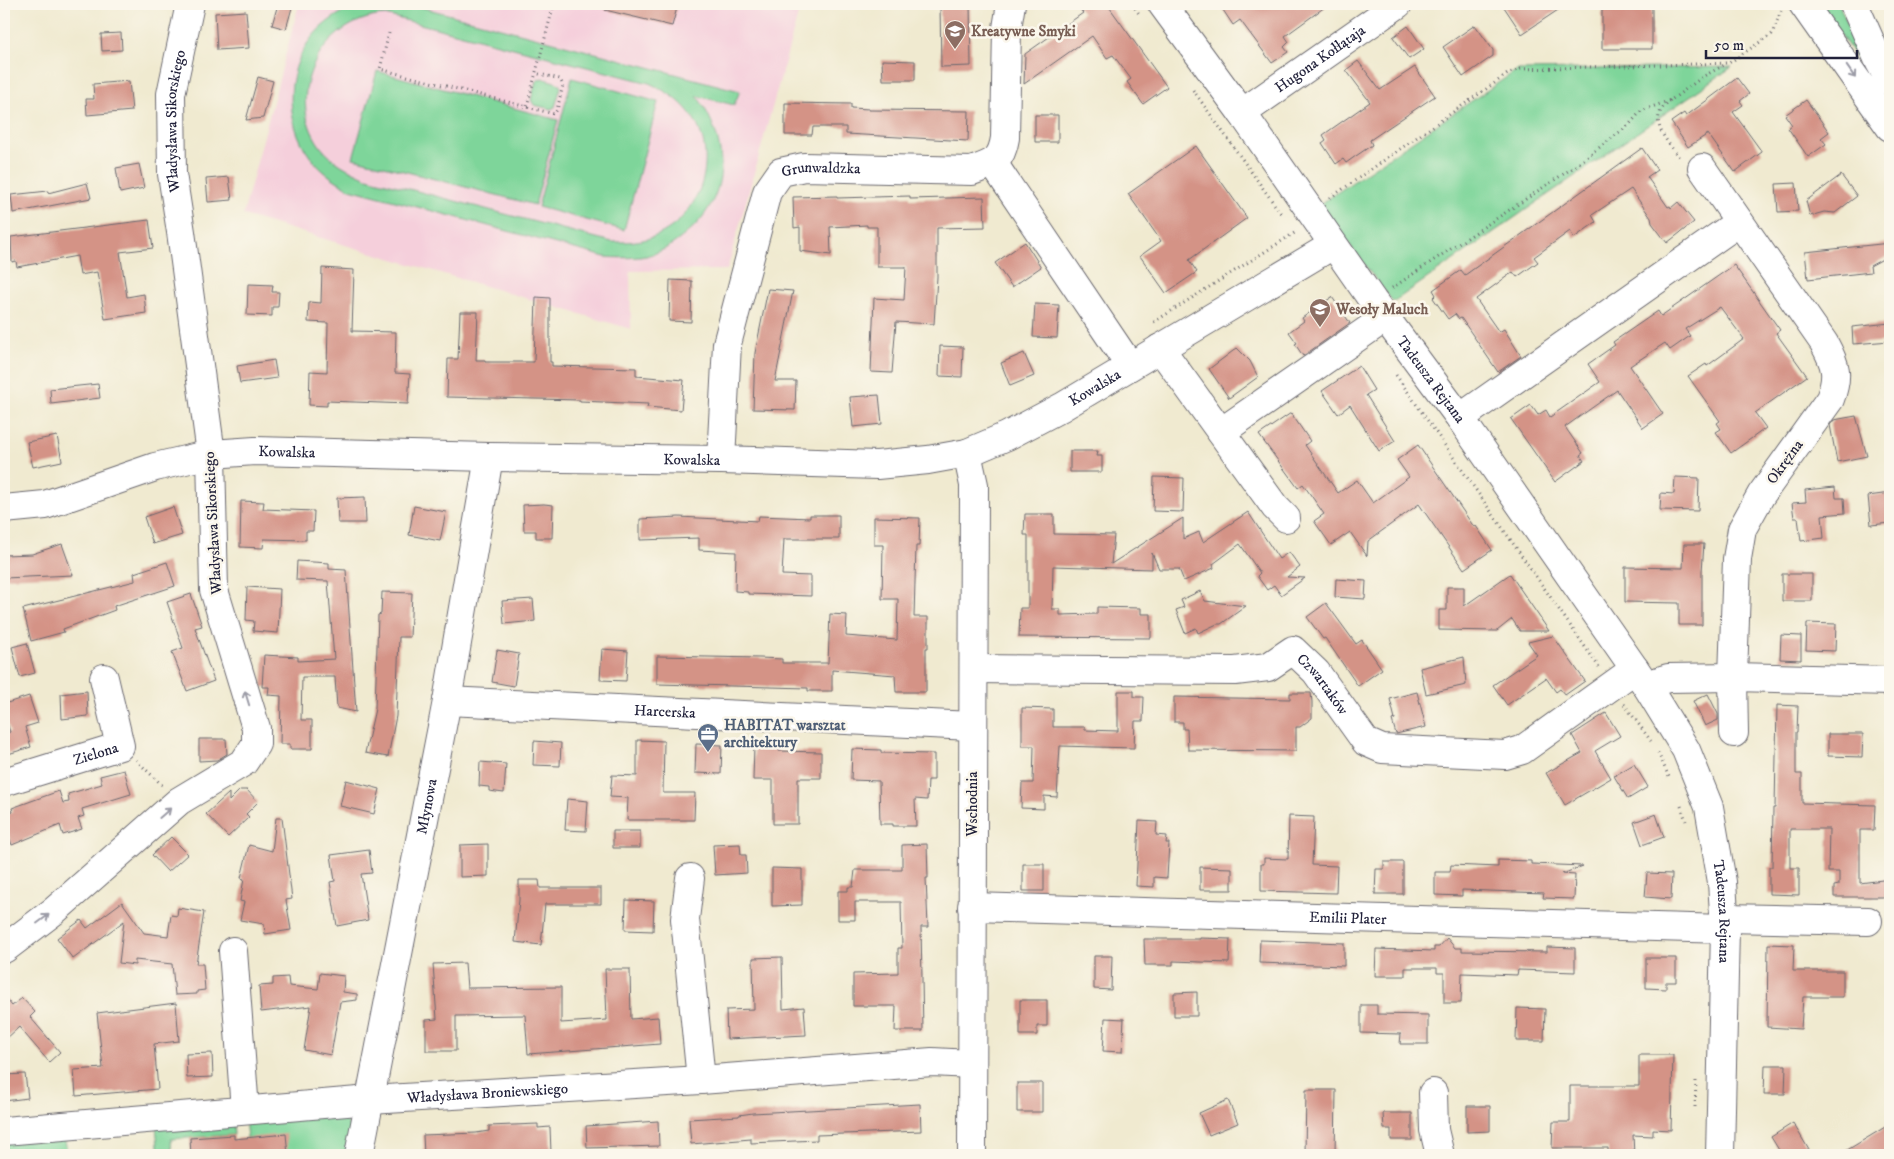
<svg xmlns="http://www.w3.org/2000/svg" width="1894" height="1159" font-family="'IM FELL DW Pica',serif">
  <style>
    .built { fill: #f5cfdb }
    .green { fill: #7ed59a; stroke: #507c6a; fill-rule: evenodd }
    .building { fill: #d49386 }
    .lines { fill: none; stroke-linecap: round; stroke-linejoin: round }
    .minor-casing { stroke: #6a686f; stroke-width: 30 }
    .major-casing { stroke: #6a686f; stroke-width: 30 }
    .path { stroke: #6a686f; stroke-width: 3; stroke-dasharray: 1 4; stroke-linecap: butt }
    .minor { stroke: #fff; stroke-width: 28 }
    .major { stroke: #fff; stroke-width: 28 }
    .oneway { stroke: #9c9ca7 }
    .labels { text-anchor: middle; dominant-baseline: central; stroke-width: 5; stroke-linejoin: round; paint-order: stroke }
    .education-label { font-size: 15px; font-weight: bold; fill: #785e54; stroke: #fbf7ec; text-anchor: start }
    .street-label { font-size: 15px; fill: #22223b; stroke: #fbf7ec }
    .service-label { font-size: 15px; font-weight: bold; fill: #4e5e75; stroke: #fbf7ec; text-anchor: start }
  </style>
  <rect width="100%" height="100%" fill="#fbf7ec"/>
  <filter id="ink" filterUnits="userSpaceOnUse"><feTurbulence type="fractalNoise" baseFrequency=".02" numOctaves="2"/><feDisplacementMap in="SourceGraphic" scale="10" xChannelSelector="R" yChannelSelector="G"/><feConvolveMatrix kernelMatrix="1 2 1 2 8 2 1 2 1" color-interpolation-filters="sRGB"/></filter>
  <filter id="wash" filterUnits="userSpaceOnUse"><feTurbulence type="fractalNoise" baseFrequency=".0096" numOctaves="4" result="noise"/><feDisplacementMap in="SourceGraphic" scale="20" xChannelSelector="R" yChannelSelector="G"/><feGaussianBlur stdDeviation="1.12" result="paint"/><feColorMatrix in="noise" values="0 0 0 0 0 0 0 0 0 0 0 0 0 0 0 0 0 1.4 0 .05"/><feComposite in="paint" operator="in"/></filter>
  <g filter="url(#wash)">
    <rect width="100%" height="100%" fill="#f0ead0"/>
    <path class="built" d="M299,4H801L727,270L630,271L631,329L243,215Z"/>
    <path class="green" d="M359,4H409L740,91L734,105L697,96C729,142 732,195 687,233C673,245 658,255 640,257C628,258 617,258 605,257L350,189C338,182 326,175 316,164C284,129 283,73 312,37C324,22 342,11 359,4ZM385,15L649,83C664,90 679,99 689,112C722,154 702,218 653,237C640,242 626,242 612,242L367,178C349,170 332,162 320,146C282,93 323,19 385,15Z
      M1819,4H1839L1866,68L1856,57Z
      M1732,67L1393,302L1319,205L1517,70Z
      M377,71L558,120L535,205L353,158Z
      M542,78L558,83L561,87L555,107L551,109L534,105L531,100L536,81Z
      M572,78L658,102L624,230L538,207Z
      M340,1116C356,1129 353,1137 351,1155H249L245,1120Z
      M233,1121L234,1135L171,1139L172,1155H159L156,1127Z
      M64,1136L68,1155H4V1141Z"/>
    <g id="blocks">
      <path class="building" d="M278,4H293L286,29L272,25Z
        M606,4H678L672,26L605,10Z
        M941,4H970L971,66L941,67L940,6Z
        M1076,4H1107L1167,87L1143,104L1127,82L1131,79L1113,55L1107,58L1092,36L1024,84L1025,54L1083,13Z
        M1219,4H1329L1285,36L1289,42L1284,47L1288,52L1272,63L1240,20L1233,25Z
        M1502,4H1567L1522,34Z
        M1602,4H1652V49H1602Z
        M246,11L249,48L217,50L215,13Z
        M1475,25L1493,50V56L1463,77L1443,47Z
        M1408,26L1424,49L1409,59L1393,37Z
        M121,33L122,50L102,51L101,34Z
        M882,60L915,61V80H883Z
        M1358,61L1380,90L1415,67L1435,96L1370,140L1372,145L1353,158L1346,163L1343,159L1336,164L1322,143L1326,140L1323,135L1370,102L1346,70Z
        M258,77L273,81L263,118L246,120Z
        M1737,78L1749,94L1740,101L1743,105L1733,112L1762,152L1735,172L1708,134L1688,147L1671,122L1684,113L1686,116Z
        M129,81L132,111L87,115L86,99H94L93,84Z
        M1806,100L1829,132L1821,138L1826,144L1808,157L1788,128L1792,125L1785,115Z
        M785,103L851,104V108L869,109V110L969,111L968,141L846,134V127H813L812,135H785Z
        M1035,115H1058V142H1035Z
        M1196,146L1247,218L1189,260L1197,272L1166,293L1140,256L1161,241L1128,194Z
        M1642,148L1657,170L1647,177L1668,207L1670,206L1671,208L1678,202L1694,222L1667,243L1652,223L1651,218L1631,189L1592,215L1596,222L1574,238L1570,231L1534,257L1538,262L1517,277L1513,272L1476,299L1499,332L1504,329L1521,356L1498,372L1461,318L1459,319L1455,314L1448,319L1433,298L1436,295L1433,290L1461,270L1465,275Z
        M139,164L144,188L120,193L116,168Z
        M1841,175L1857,196L1835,213L1824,212L1810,216L1806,201Z
        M229,177L232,200L208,202L206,179Z
        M87,183L91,198L13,213L11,195L48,191V193Z
        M1796,183L1798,211L1778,212L1776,184Z
        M837,196V198L910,196V199L984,197L985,227L937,228V277L934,324L896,322L892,373L871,372L874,298L904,300L906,267H877V227H867V225L830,227L831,255L800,251V227L794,228L793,197Z
        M149,220L153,248L120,252L127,297L144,294L146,313L105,319L97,272L80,275L77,256L17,267L16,261L12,262L11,237Z
        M1025,242L1041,267L1012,287L995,263Z
        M1890,243V255L1870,266L1871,272L1808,279L1805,252Z
        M1734,265L1780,330L1776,333L1807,376L1755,413L1766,428L1731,453L1716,432L1721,429L1717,423L1720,421L1688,376L1706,364L1707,366L1744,339L1720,307L1685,329L1690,336L1670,350L1665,343L1630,366L1663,414L1643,428L1617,390L1565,427L1583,453L1580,455L1584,461L1555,482L1511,419L1531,405L1538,415L1546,410L1550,417L1600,382L1588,364L1615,345L1613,342L1658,311L1661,316Z
        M322,268L354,270L352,331L396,332L395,373L410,374L408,404L327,401V406L309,405L310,371L327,372L328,323L308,322L309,302L321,303Z
        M670,280L692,281L691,322L669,321Z
        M248,284L273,285L272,292H279L278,307H272V316L247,315Z
        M768,289L793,291L775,381H796L795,410L753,409L755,353Z
        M536,297L550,298V362H552V366L636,368V376L684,380L681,410L647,407L648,404L580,401V400L447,397L448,359H458L460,312H478L476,360H485V362H534Z
        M1332,297L1350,323L1303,356L1295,344L1297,343L1289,332L1304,321L1302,318Z
        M1035,304L1059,305L1057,338L1033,337Z
        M1890,323V341L1853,344L1852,327Z
        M940,346L963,347L962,377L939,376Z
        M1237,348L1250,361L1258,377L1229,398L1209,369Z
        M1024,353L1034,376L1010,386L1001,363Z
        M274,360L277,378L240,383L237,366Z
        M1359,366L1374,390L1366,395L1395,441L1379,451L1350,405L1338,414L1322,391Z
        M98,384L100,398L51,404L50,389Z
        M879,395L882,424L853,427L850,397Z
        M1291,413L1310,441L1305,445L1338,493L1357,480L1373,503L1409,477L1397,460L1418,445L1474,527L1476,526L1492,550L1464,569L1419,504L1368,541L1367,556L1350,532L1331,545L1314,521L1324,514L1303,484L1298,488L1259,435Z
        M1856,416L1867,456L1837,462L1830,425L1834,420Z
        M57,436L62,461L33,467L27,442Z
        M1070,451H1098L1097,456H1102V472H1070Z
        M1154,477L1184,478L1183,512L1153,511Z
        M1675,477L1699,478L1698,511L1660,510L1661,493L1674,494Z
        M1835,487L1836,498H1844L1845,513L1822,515L1824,538L1801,541L1798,518H1794L1792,503L1806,502L1805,490Z
        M1890,493V523L1871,525L1868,496Z
        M365,497L366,523H338L337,498Z
        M241,501L264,502L263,509L314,511L313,531H306V540L264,539L263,548L240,547Z
        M544,504L553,505L552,538H536V531H524L523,505Z
        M414,506L446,512L440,541L409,535Z
        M173,507L182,535L153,544L144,517Z
        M1248,512L1279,559L1289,552L1300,567L1287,577L1305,578L1281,595L1274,585L1267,590L1257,576L1260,573L1240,544L1213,564L1214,568L1184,581L1179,569H1159L1152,553V569L1053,566L1052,609H1060V615L1097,614V607L1141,608V614H1151V638L1019,637L1020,608H1028V535H1024L1025,514H1054V534L1114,535L1111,564L1183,518V539L1199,532L1203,542Z
        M810,515H839V539H784L782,575L811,576V596L748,594V592L735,591L736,552L699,550V538L640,540V519L679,517L758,521L759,516L810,518Z
        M874,517L920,518L919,546H916L914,617H928V648H926V692H896L895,675L832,670V691H808V688L657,684V656L760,658L782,659V663H828L830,614L847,615L846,636L897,640L898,599H882L883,545H874Z
        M62,544L73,575L4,578V555L32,554Z
        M1684,544H1704L1702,571V625H1679V603L1625,602V567L1683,568Z
        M297,561L329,563V569L346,570L356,712L337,708L335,677H302L301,720H312V749H290V744H280L281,696L268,695L269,687H262L264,655L298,657V661L334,659L328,581L296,580Z
        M167,562L175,586L114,606L115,610L63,629L64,632L31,641L23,609L135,581L134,573Z
        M1510,574L1549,631H1520L1512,619L1497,631L1439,630V610H1447V587H1464V606Z
        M1782,574H1812V601H1782Z
        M1336,579L1366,581L1365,599L1335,597Z
        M247,587L280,589L278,633L253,631L254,621L246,620Z
        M1200,591L1205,601L1246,606L1221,624H1217L1198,633L1196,628L1185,633L1176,610L1184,607L1181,600Z
        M382,592L412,593L410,637H399L396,716L388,757L365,753L375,709L378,615L381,614Z
        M191,594L202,626L195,628L214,681L187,691L172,652L183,648L167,602Z
        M533,599L535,621L504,624L502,601Z
        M1326,603L1356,644L1362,640L1382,669L1358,686L1325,638L1323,639L1307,617Z
        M1807,623L1836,624L1835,651L1806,650Z
        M1781,635L1801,636V660L1780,659Z
        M1553,636L1585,681L1565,695L1560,689L1556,692L1546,678L1507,705L1493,685L1537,655L1528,642Z
        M27,643L35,673L20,677L12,647Z
        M602,649L628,651L626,681L600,680Z
        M497,650L519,654L514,686L492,682Z
        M1464,657L1466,685L1426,694L1420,668Z
        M87,691L88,716L62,719L61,694Z
        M1118,691H1134V697H1144L1143,721H1135L1134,748L1060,746L1057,797L1044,796V809L1021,808L1022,783H1033L1034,746H1022V708L1053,709V727H1085V730L1118,731Z
        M1417,692L1426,727L1396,734L1392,720L1395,719L1390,699Z
        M1290,693H1311L1312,702V718L1300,727H1296V751L1188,750L1187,729H1183V722H1174V697L1290,699Z
        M1708,694L1718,714V720L1705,726L1693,701Z
        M29,696L38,723L25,727L31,747L8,754L4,734L10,732L4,713V704Z
        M1777,705L1798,706L1797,732H1796V774H1802V803L1875,805L1874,830H1860V883L1890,879V897H1834V886L1839,885V872H1828L1829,829H1790V868H1799V895L1769,894V867H1772L1773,808H1775Z
        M1606,713L1620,736L1595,751L1611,778L1565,805L1546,773L1582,753L1572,735Z
        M1828,734H1863L1862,757L1828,756Z
        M199,739H226L227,754L217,760L199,761Z
        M637,740L664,741L663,793H695L694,820H627L628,798L610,797L612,775L637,776Z
        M534,741L561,743L560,766L533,765Z
        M696,744L722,745L721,774L695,773Z
        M754,746L779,747V751L821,752V778H798V824H773V780H753Z
        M852,749L881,750V753L934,754V780H928L927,800L915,799L916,826H893V824H880L879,781L851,780Z
        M480,762L506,764L504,793L489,791V787L479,786Z
        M1634,764L1648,787L1628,799L1614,776Z
        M124,770L131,794L82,809L84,816L78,818L82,829L63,835L60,825L12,845L4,823V815L13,812L12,808L59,791L63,803L69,802L68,794L102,784L100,776Z
        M346,780L380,789L374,814L340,806Z
        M240,790H247L258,802L246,814L249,817L228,837L206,814L229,793V801Z
        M567,799L588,801L586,831L565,830Z
        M1656,814L1664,837L1642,845L1634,822Z
        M1289,816L1314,817L1312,865L1337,866L1336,893L1261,891V864H1264V858L1288,859Z
        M276,818H282L292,899L286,900L291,930L265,934L264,924L240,920L244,902L240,901L244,879L241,878L249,845L272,851Z
        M1139,821L1157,822L1156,835L1167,836L1166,843H1169L1167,878L1154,877V887L1136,886Z
        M613,831H640V848H613Z
        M171,837L188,854L168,872L152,855Z
        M488,844V876L460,877V845Z
        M740,844L741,855H746L747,873L715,875L713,845Z
        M927,844L928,878H926L928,927H921L923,1031H895L896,1006H853V974L898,973V948H902L901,902H855V920H838V891H848V887H853L855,870H902V845Z
        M369,850L372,873L361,874L368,920L337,926L330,882L335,881L331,855Z
        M1498,860L1531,861V864L1583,866L1562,874L1575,875L1574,899L1543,898L1544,893L1462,890V896L1435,895V872H1450L1451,865L1498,867Z
        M1384,862H1403V894H1375L1376,869H1384Z
        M1023,864H1044V891H1023Z
        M1200,867L1232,868V890H1200Z
        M772,868L802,869V905L772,906Z
        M1647,873L1672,874L1671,899L1645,897Z
        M519,880H539L540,888H601V904H545L541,945L515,942L519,900Z
        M626,900L654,901L653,931L625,930Z
        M122,902L144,933L168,936L171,915L177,916L178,908L204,912L196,964H203L205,990L197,991V994L175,995L172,964L135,960V965L119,963L124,921L73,959L57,938L81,920L87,928Z
        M1200,938L1230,939L1229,963L1173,961V965H1145L1144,939H1200Z
        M1447,938L1455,948H1462V951L1547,952V947L1575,948V972L1518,970L1517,975L1462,973L1461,1003H1444V973H1437V968H1405V976H1375L1376,949L1434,951V947H1439Z
        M1260,940L1344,943V966L1259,963Z
        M1768,944L1794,945L1793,971H1843V997H1803L1801,1029L1767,1027Z
        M1094,956H1112L1111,990L1094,989Z
        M782,957L783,1009L804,1007L806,1035L727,1039L726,1010L754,1009L753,958Z
        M1646,958H1676V982H1666V989L1646,988Z
        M465,963L467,988L561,987V1023L607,1020L605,969H630L631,1019L658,1017L660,1044L528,1054L525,1015L456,1016V1051H426V1020L437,1019L433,964Z
        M320,973L344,976L343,992L357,994V1000L340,1002L331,1055L304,1050L311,1006L261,1012L259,986L273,985V978L288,977L289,986L318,989Z
        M1197,992V1016H1174V993Z
        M4,996L12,1006L22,998L35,1012L30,1017L60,1052L49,1062L19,1027L4,1041Z
        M1020,1000H1047V1026H1037V1035H1020Z
        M176,1003L179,1041L154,1044L158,1089L76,1096L74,1070L103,1068L97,1013Z
        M1361,1005H1377V1014L1428,1015V1044H1400L1401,1034L1361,1033Z
        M1517,1008L1545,1009L1544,1041H1516Z
        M1105,1018L1124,1019L1122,1052L1103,1051Z
        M212,1053L213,1077L187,1078L186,1054Z
        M1639,1055H1673L1671,1130L1653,1129V1136L1633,1135L1634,1155H1608V1148H1552L1553,1122H1570V1086H1639Z
        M1765,1065H1786L1785,1094H1764Z
        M25,1074L28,1098L4,1101V1075Z
        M1017,1083H1042V1112H1017Z
        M1306,1090H1336L1335,1155H1305Z
        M1228,1100L1238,1123L1209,1135L1199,1113Z
        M920,1104L921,1131L817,1135V1140L751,1143V1139L691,1144L689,1119L739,1116V1115L753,1113Z
        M1467,1106H1490V1131L1467,1132Z
        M1383,1113H1412V1140H1391V1129H1384Z
        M658,1121L659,1146L587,1148L586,1126Z
        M1793,1123L1812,1155H1782L1771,1137Z
        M538,1124V1128L550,1127L551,1153L506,1155H424L423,1135L476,1133L489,1131V1126Z
        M1890,1124V1155H1839Z
        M286,1134L288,1155H191L190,1138L234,1135V1139Z"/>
    </g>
  </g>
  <g filter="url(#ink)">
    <use href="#blocks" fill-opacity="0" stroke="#6a686f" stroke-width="1"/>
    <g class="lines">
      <g class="minor-casing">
        <g id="minor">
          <path id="s1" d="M1162,4L1242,113L1373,301L1460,418L1646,685L1686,750L1709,807L1722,882L1725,929L1720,1155"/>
          <path id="s2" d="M1242,113L1398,4"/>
          <path d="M993,163L1130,366"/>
          <path d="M1702,168L1824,343C1836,365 1839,375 1830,399L1761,495L1742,529L1737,559L1733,677L1734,733"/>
          <path d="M1160,348L1275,507L1286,518"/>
          <path d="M1460,418L1739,222"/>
          <path d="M1221,432L1385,318"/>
          <path d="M967,453L974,485L972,1155"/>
          <path id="s3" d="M721,460L727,344L767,192L781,172L804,167L972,171C993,163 1001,162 1005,138L1007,28L1011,4"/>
          <path id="s4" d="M4,509L45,505L155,467L211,454L255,451L489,457L721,460L877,465L928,460L967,453L1007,436L1062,407L1333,245"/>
          <path id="s5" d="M974,669L1235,671L1268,667L1293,650L1316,672L1366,742L1382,749L1505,755L1522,750L1635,669"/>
          <path d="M1646,685L1668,678L1733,677L1890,681"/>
          <path id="s6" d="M447,701L972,726"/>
          <path id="s7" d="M4,782L120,746L104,678"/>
          <path d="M690,878L685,919L701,1080"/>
          <path id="s8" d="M972,907L1725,929"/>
          <path d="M1725,918L1868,921"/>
          <path id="s9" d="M4,949L54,911L179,801L244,762L256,744V728L214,590L211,454L181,232L172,174L171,94L190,4"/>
          <path d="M233,951L245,1110"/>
          <path d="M1433,1093L1434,1130L1440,1155"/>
          <path id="s10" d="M4,1131L370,1100L701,1080L932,1062L971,1064"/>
          <path id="s11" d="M359,1155L447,701L489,457"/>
        </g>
      </g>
      <g class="major-casing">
        <path id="major" d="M1803,4L1890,127
          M1854,4L1879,61L1890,81"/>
      </g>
      <path class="path" d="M1132,4L1140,15
        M389,33L380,69L554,114L557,110L563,85L560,79L535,73
        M1193,90L1282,215
        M1670,100C1667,104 1661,108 1660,113C1653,128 1672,147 1680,159
        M527,106L554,4
        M1330,198L1509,73L1521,69L1729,63L1772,34L1781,11
        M1392,288L1574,167L1629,125L1641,111L1671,100L1704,76L1726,64
        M1154,322L1296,232
        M1396,375L1599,667
        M1624,704L1651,741
        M1658,753L1670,779
        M136,760L162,785
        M1681,806L1686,821
        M1695,1107L1696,1081"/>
      <use href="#minor" class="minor"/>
      <use href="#major" class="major"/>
    </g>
    <defs><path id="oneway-shaft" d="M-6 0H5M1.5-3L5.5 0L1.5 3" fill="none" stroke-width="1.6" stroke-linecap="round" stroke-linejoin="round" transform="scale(1.25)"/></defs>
    <g class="oneway">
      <use href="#oneway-shaft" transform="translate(1851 72) rotate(55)"/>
      <use href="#oneway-shaft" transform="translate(247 698) rotate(-107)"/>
      <use href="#oneway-shaft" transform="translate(165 813) rotate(-41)"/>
      <use href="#oneway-shaft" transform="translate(43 919) rotate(-37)"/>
    </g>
  </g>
  <defs>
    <g id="school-pin" transform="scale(1.125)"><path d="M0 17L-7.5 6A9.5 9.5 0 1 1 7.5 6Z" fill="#8d6e63" stroke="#fbf7ec"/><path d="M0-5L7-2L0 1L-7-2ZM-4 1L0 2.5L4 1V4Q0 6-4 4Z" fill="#fff"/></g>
    <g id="office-pin" transform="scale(1.125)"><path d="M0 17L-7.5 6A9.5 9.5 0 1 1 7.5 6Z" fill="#5c6f8a" stroke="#fbf7ec"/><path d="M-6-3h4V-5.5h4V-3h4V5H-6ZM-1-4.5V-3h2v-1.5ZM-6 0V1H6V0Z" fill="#fff"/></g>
  </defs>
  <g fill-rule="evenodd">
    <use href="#school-pin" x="955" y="31"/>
    <use href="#school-pin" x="1320" y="309"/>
    <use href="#office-pin" x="708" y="734"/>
  </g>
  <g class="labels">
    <g class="education-label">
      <text x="971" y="31">Kreatywne Smyki</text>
      <text x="1336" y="309">Wesoły Maluch</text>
    </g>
    <g class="street-label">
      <text stroke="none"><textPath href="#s2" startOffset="95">Hugona Kołłątaja</textPath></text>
      <text stroke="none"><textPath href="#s9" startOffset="959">Władysława Sikorskiego</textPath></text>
      <text stroke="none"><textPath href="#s3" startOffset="338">Grunwaldzka</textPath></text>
      <text stroke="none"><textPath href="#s1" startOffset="462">Tadeusza Rejtana</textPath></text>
      <text stroke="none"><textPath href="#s4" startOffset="1116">Kowalska</textPath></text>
      <text stroke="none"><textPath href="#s4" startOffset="291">Kowalska</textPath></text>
      <text stroke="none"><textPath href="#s4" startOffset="696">Kowalska</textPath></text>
      <text transform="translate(1785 462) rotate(-54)">Okrężna</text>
      <text transform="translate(213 523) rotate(-93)">Władysława Sikorskiego</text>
      <text stroke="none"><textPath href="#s5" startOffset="370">Czwartaków</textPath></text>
      <text stroke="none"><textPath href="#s6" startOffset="218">Harcerska</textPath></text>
      <text stroke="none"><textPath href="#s7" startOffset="96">Zielona</textPath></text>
      <text transform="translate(972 804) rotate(-90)">Wschodnia</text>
      <text stroke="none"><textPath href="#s11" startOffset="355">Młynowa</textPath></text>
      <text stroke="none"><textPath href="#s1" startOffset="1079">Tadeusza Rejtana</textPath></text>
      <text stroke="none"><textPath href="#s8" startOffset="376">Emilii Plater</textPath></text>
      <text stroke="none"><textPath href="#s10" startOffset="485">Władysława Broniewskiego</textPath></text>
    </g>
    <g class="service-label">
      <text x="724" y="725">HABITAT warsztat<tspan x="724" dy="17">architektury</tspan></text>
    </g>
  </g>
  <rect width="1894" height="1159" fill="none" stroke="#fbf7ec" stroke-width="20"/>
  <path d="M1706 50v8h151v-8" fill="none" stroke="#22223b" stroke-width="2.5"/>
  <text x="1714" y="50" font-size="15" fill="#22223b" stroke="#fbf7ec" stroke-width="4" paint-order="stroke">50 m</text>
</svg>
